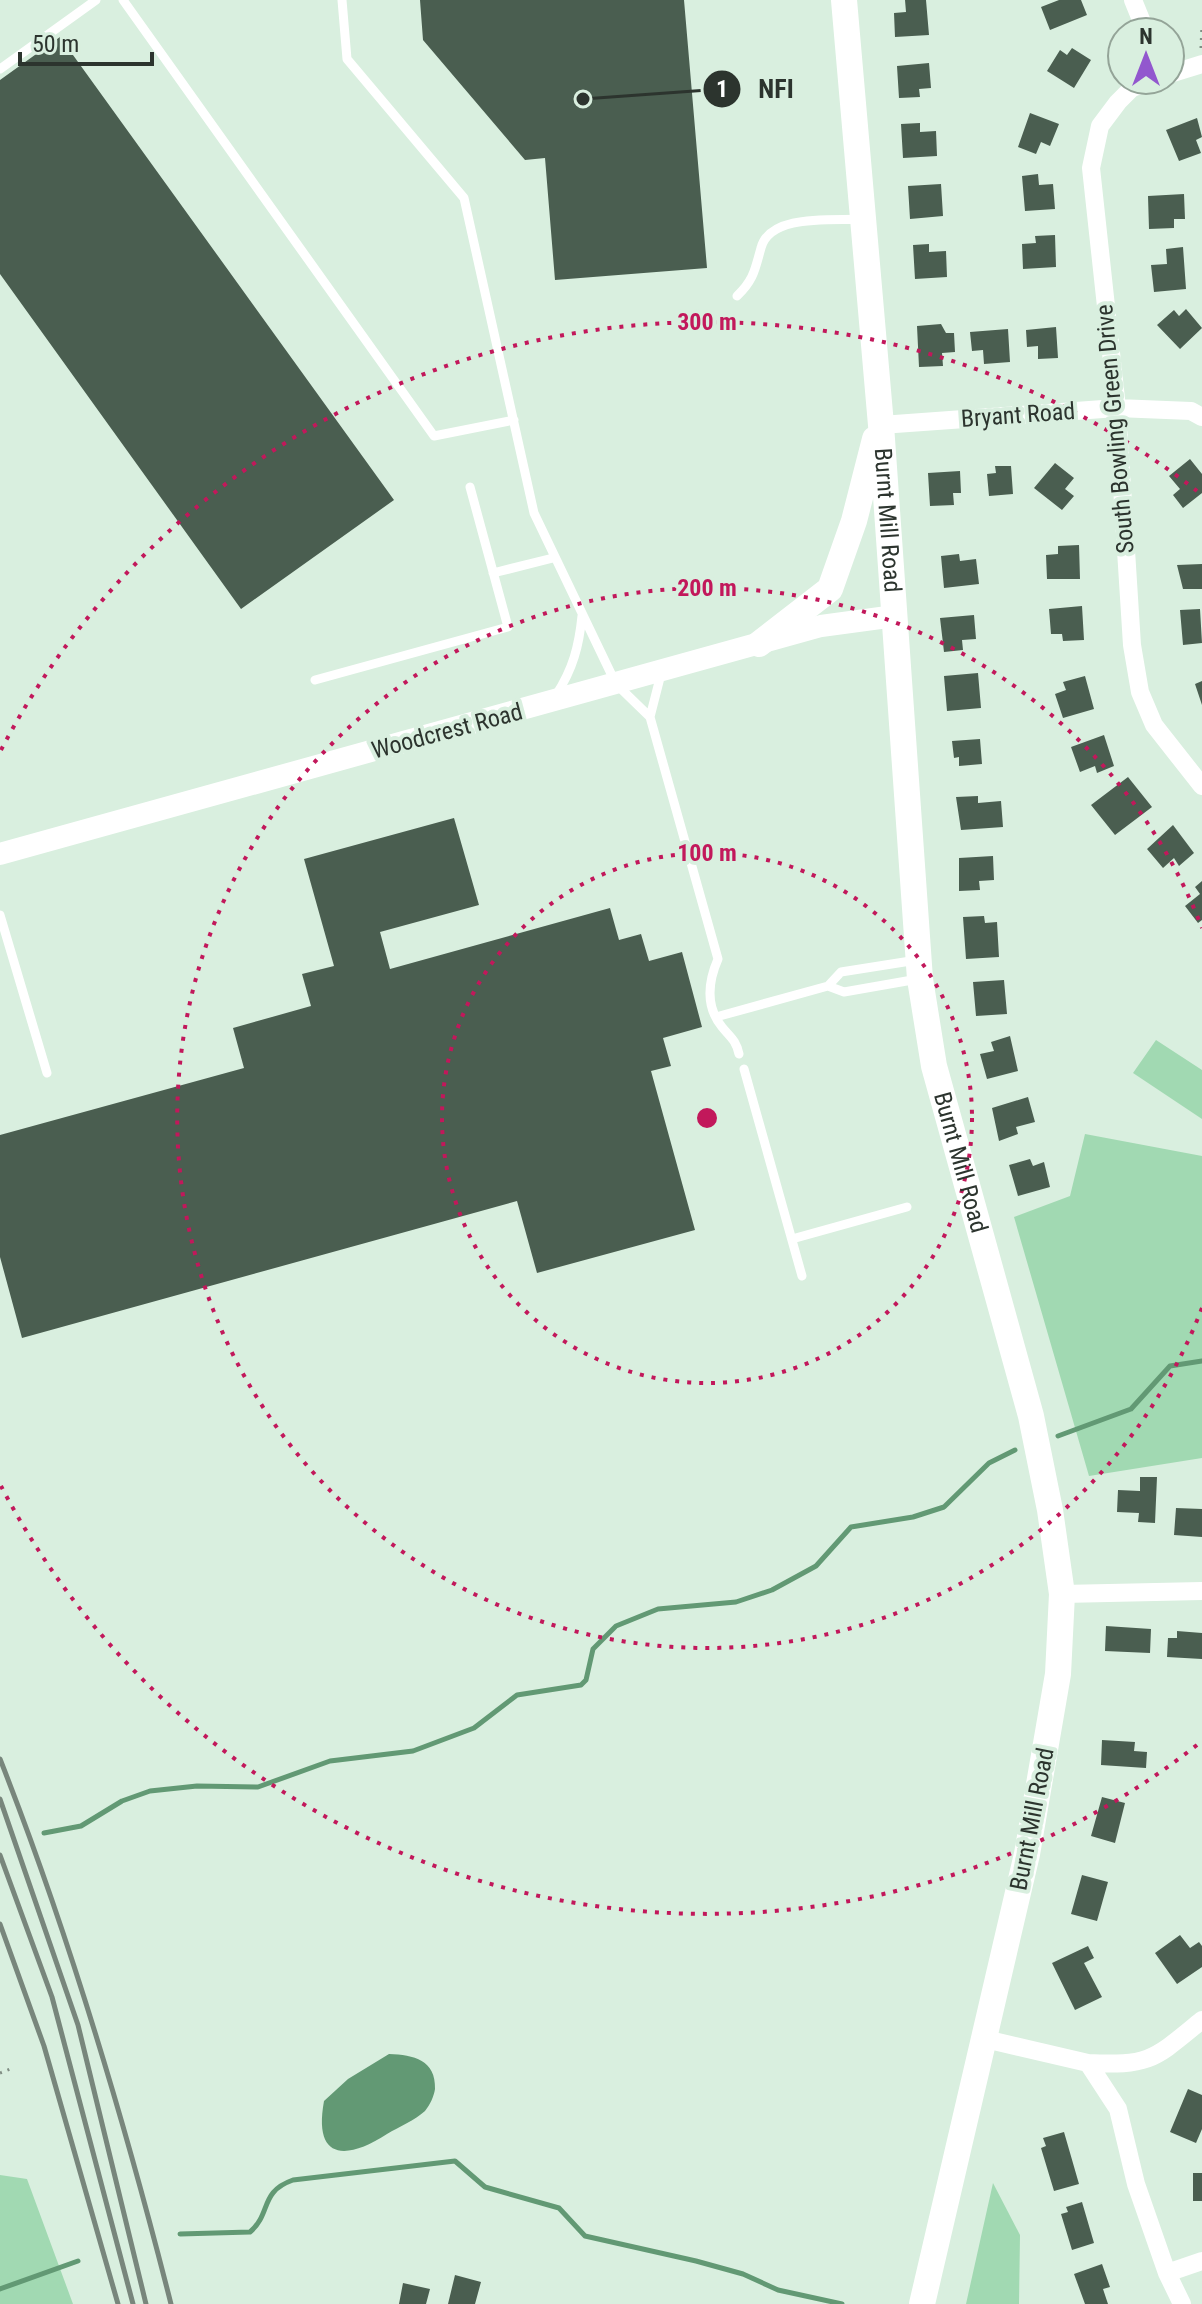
<svg xmlns="http://www.w3.org/2000/svg" width="1202" height="2304" font-family="'Roboto Condensed',sans-serif">
  <style>
    .green { fill: #a1d9b2 }
    .water { fill: #629974 }
    .lines { fill: none; stroke-linecap: round; stroke-linejoin: round }
    .stream { stroke: #629974; stroke-width: 5 }
    .building { fill: #4a5e50 }
    .path { stroke: #808e84; stroke-width: 3; stroke-dasharray: 2 6; stroke-linecap: butt }
    .service { stroke: #fff; stroke-width: 9 }
    .minor { stroke: #fff; stroke-width: 18 }
    .tertiary { stroke: #fff; stroke-width: 22 }
    .secondary { stroke: #fff; stroke-width: 26 }
    .rail { stroke: #78867c; stroke-width: 5 }
    .ring { fill: none; stroke: #c2185b; stroke-width: 4; stroke-dasharray: 4 8 }
    .labels { text-anchor: middle; dominant-baseline: central; stroke-width: 8; stroke-linejoin: round; paint-order: stroke }
    .street-label { font-size: 24px; fill: #2c342e; stroke: #d9efdf }
    .centre { fill: #c2185b; stroke: #d9efdf; stroke-width: 4 }
    .ring-label { font-size: 24px; text-anchor: middle; font-weight: bold; fill: #c2185b; stroke: #d9efdf; stroke-width: 8; stroke-linejoin: round; paint-order: stroke }
    .leader { fill: none; stroke: #2c342e; stroke-width: 3 }
    .callout-dot { fill: #2c342e; stroke: #d9efdf; stroke-width: 3 }
    .mark-label { font-size: 24px; text-anchor: middle; font-weight: bold; fill: #fff }
    .callout-label { font-size: 26px; text-anchor: middle; font-weight: bold; fill: #2c342e; stroke: #d9efdf; stroke-width: 8; stroke-linejoin: round; paint-order: stroke }
  </style>
  <rect width="100%" height="100%" fill="#d9efdf"/>
  <path class="green" d="M1156,1040L1202,1070V1119L1133,1073Z
    M1085,1134L1202,1156V1458L1089,1476L1014,1217L1070,1196Z
    M0,2175L27,2179L73,2304H0Z
    M993,2183L1020,2235L1019,2304H966Z"/>
  <path class="water" d="M389,2054C414,2055 436,2060 435,2089C434,2096 430,2105 425,2111C415,2120 399,2127 387,2134C347,2160 313,2161 324,2101L348,2079Z"/>
  <g class="lines">
    <path class="stream" d="M1058,1436L1131,1409L1170,1366L1202,1361
      M44,1833L81,1826L122,1801L150,1791L197,1786L258,1787L330,1761L413,1751L474,1728L517,1695L581,1685L586,1680L593,1649L616,1626L658,1609L736,1602L772,1590L816,1566L851,1527L913,1517L944,1507L989,1463L1015,1450
      M180,2234L250,2232C272,2213 259,2192 293,2180L455,2161L485,2187L559,2208L585,2236L696,2261L743,2274L778,2290L842,2304
      M0,2289L78,2261"/>
  </g>
  <path class="building" d="M420,0H684L707,268L555,280L545,158L525,160L423,40Z
    M905,0H926L929,35L895,37L894,13L906,12Z
    M1059,0H1081L1087,15L1050,30L1041,7Z
    M60,37L394,500L241,609L0,274V80Z
    M1072,48L1091,60L1074,88L1047,71L1060,50L1067,55Z
    M929,63L931,88L919,89L920,97L899,98L897,66Z
    M1030,113L1059,124L1050,146L1041,142L1036,154L1018,147Z
    M1197,118L1202,137L1196,140L1201,153L1179,161L1166,130Z
    M920,123V132L936,131L937,156L903,158L901,124Z
    M1038,174L1039,185L1053,184L1055,209L1025,211L1022,176Z
    M941,184L943,216L910,219L908,186Z
    M1184,194L1185,219H1174V228L1149,229L1148,196Z
    M1055,235L1056,267L1023,269L1022,244L1036,243L1035,236Z
    M929,244V252L946,251L947,277L915,279L913,245Z
    M1183,247L1186,289L1154,292L1151,265L1167,264L1166,249Z
    M1186,309L1202,328L1180,349L1157,325L1174,310L1179,316Z
    M941,324L946,333H954L955,352L942,353L943,366L919,367L917,326Z
    M1056,327L1058,358L1038,359V346L1027,347L1026,330Z
    M1008,329L1010,362L984,364L983,350L972,351L970,332Z
    M1190,459L1202,474V493L1183,508L1173,495L1180,489L1169,476Z
    M1055,463L1074,478L1065,489L1074,496L1062,510L1034,488Z
    M995,466H1011L1013,494L989,496L987,474L996,473Z
    M960,471L961,493H953L954,505L930,506L928,473Z
    M1079,545L1080,579H1047L1046,555L1058,554V546Z
    M959,554L960,561L976,559L979,584L944,588L941,556Z
    M1202,564V589H1183L1177,565Z
    M1082,606L1084,640L1063,641L1062,634H1051L1049,609Z
    M1200,609L1202,643L1183,645L1180,610Z
    M974,615L976,639L962,640L963,650L944,652L940,618Z
    M978,673L981,708L947,711L944,676Z
    M1085,676L1094,709L1063,718L1055,694L1066,690L1063,682Z
    M1202,681V705L1195,684Z
    M1104,735L1114,766L1097,773L1095,766L1080,772L1071,747Z
    M980,739L982,764L959,766V757L954,758L952,741Z
    M1128,777L1152,807L1115,835L1091,805Z
    M978,796V803L1001,801L1003,827L961,830L956,797Z
    M454,818L479,905L380,932L390,969L610,908L619,940L641,934L649,961L682,952L702,1027L663,1038L671,1066L651,1071L695,1230L537,1273L517,1201L22,1338L0,1257V1135L244,1068L233,1028L311,1006L302,974L334,966L304,859Z
    M1173,825L1194,853L1179,866L1174,858L1163,868L1147,849Z
    M993,856L994,880L979,881L980,890L959,891V858Z
    M1202,881V920L1198,923L1185,906L1200,894L1195,887Z
    M984,916L985,923L997,922L999,957L966,959L963,917Z
    M1004,980L1007,1014L976,1016L973,982Z
    M1010,1036L1018,1071L987,1079L980,1054L994,1051L991,1042Z
    M1028,1097L1035,1122L1016,1127L1018,1134L999,1141L992,1108Z
    M1030,1159L1033,1166L1044,1162L1050,1187L1018,1196L1009,1165Z
    M1140,1477H1157L1155,1523L1138,1522L1139,1513L1117,1512L1118,1490L1140,1491Z
    M1176,1508L1202,1509V1537L1174,1535Z
    M1106,1626L1151,1629L1150,1653L1105,1651Z
    M1177,1631L1202,1633V1659L1167,1657L1168,1638H1177Z
    M1102,1740L1135,1742L1134,1751L1147,1752L1146,1768L1101,1765Z
    M1102,1797L1125,1803L1115,1843L1091,1836Z
    M1082,1875L1108,1882L1097,1921L1071,1914Z
    M1180,1935L1190,1948L1199,1942L1202,1946V1967L1177,1984L1155,1953Z
    M1088,1946L1094,1958L1084,1963L1102,1997L1075,2010L1052,1963Z
    M1188,2089L1202,2095V2129L1196,2143L1170,2132Z
    M1064,2132L1079,2184L1054,2191L1041,2148L1046,2146L1043,2138Z
    M1193,2173H1202V2201H1193Z
    M1082,2202L1094,2243L1072,2250L1061,2214L1068,2212L1066,2207Z
    M1102,2264L1110,2287L1103,2289L1108,2304H1085L1074,2274Z
    M455,2275L481,2282L475,2304H448Z
    M403,2283L430,2289L426,2304H399Z"/>
  <g class="lines">
    <path class="path" d="M1201,48L1202,25
      M0,2073L10,2069"/>
    <path class="service" d="M123,0L434,436L514,420
      M342,0L347,59L464,198L534,513L616,684L650,717L718,959C708,982 705,1006 722,1027C730,1037 736,1040 739,1054
      M0,69L96,0
      M737,296C754,280 755,269 761,248C770,213 834,221 862,219
      M493,573L553,558
      M315,680L508,627L470,487
      M556,695C573,669 579,646 582,616
      M650,717L661,674
      M0,915L47,1073
      M828,986L844,992L918,979
      M716,1017L828,986L841,972L917,960
      M744,1069L802,1276
      M792,1239L907,1207"/>
    <path class="minor" d="M1133,0L1146,32
      M1170,74L1202,64
      M1153,80L1132,88L1118,102L1100,126L1091,168L1117,408L1132,645L1140,692L1154,725L1202,786
      M881,425L1117,408L1191,411L1202,417
      M1062,1594L1202,1591
      M985,2039L1088,2063L1118,2109L1136,2184L1167,2273L1182,2304
      M1088,2063C1151,2066 1154,2059 1202,2020
      M1167,2273L1202,2261"/>
    <path class="tertiary" d="M0,854L821,626L895,616"/>
    <g class="secondary">
      <path id="s1" d="M844,0L881,425L920,979L934,1066L1031,1416L1050,1510L1062,1594L1058,1674L1027,1854L922,2304"/>
      <path d="M759,644L830,589L854,521L875,439"/>
    </g>
    <path class="rail" d="M0,1759C70,1937 124,2119 171,2304
      M0,1799L78,2025L146,2304
      M0,1855L52,1997L133,2304
      M0,1924L44,2046L118,2304"/>
  </g>
  <g class="ring">
    <circle cx="707" cy="1118" r="265"/>
    <path d="M1202 1308A530 530 0 1 1 1202 928"/>
    <path d="M1197 1745A796 796 0 0 1 1 1486M1 750A796 796 0 0 1 1197 491"/>
  </g>
  <g class="labels">
    <g class="street-label">
      <text transform="translate(1018 415) rotate(-4)">Bryant Road</text>
      <text transform="translate(1115 429) rotate(-95)">South Bowling Green Drive</text>
      <text stroke="none"><textPath href="#s1" startOffset="522">Burnt Mill Road</textPath></text>
      <text transform="translate(447 731) rotate(-15)">Woodcrest Road</text>
      <text stroke="none"><textPath href="#s1" startOffset="1170">Burnt Mill Road</textPath></text>
      <text transform="translate(1032 1819) rotate(-79)">Burnt Mill Road</text>
    </g>
  </g>
  <circle cx="707" cy="1118" r="12" class="centre"/>
  <g class="ring-label">
    <text x="707" y="330">300 m</text>
    <text x="707" y="596">200 m</text>
    <text x="707" y="861">100 m</text>
  </g>
  <path class="leader" d="M583 99L722 89"/>
  <g class="callout-dot">
    <circle cx="583" cy="99" r="8"/>
    <circle cx="722" cy="89" r="20"/>
  </g>
  <g class="mark-label">
    <text x="722" y="97">1</text>
  </g>
  <g class="callout-label">
    <text x="776" y="98">NFI</text>
  </g>
  <g transform="translate(1146 56)"><circle r="38" fill="#d9efdf" stroke="#94a498" stroke-width="2"/>
  <path d="M0-6L14 30L0 20L-14 30Z" fill="#9257ce"/>
  <text y="-12" font-size="22" font-weight="bold" text-anchor="middle" fill="#2c342e">N</text>
  </g>
  <path d="M20 52v12h132v-12" fill="none" stroke="#2c342e" stroke-width="4"/>
  <text x="32" y="52" font-size="24" fill="#2c342e" stroke="#d9efdf" stroke-width="6" paint-order="stroke">50 m</text>
</svg>
